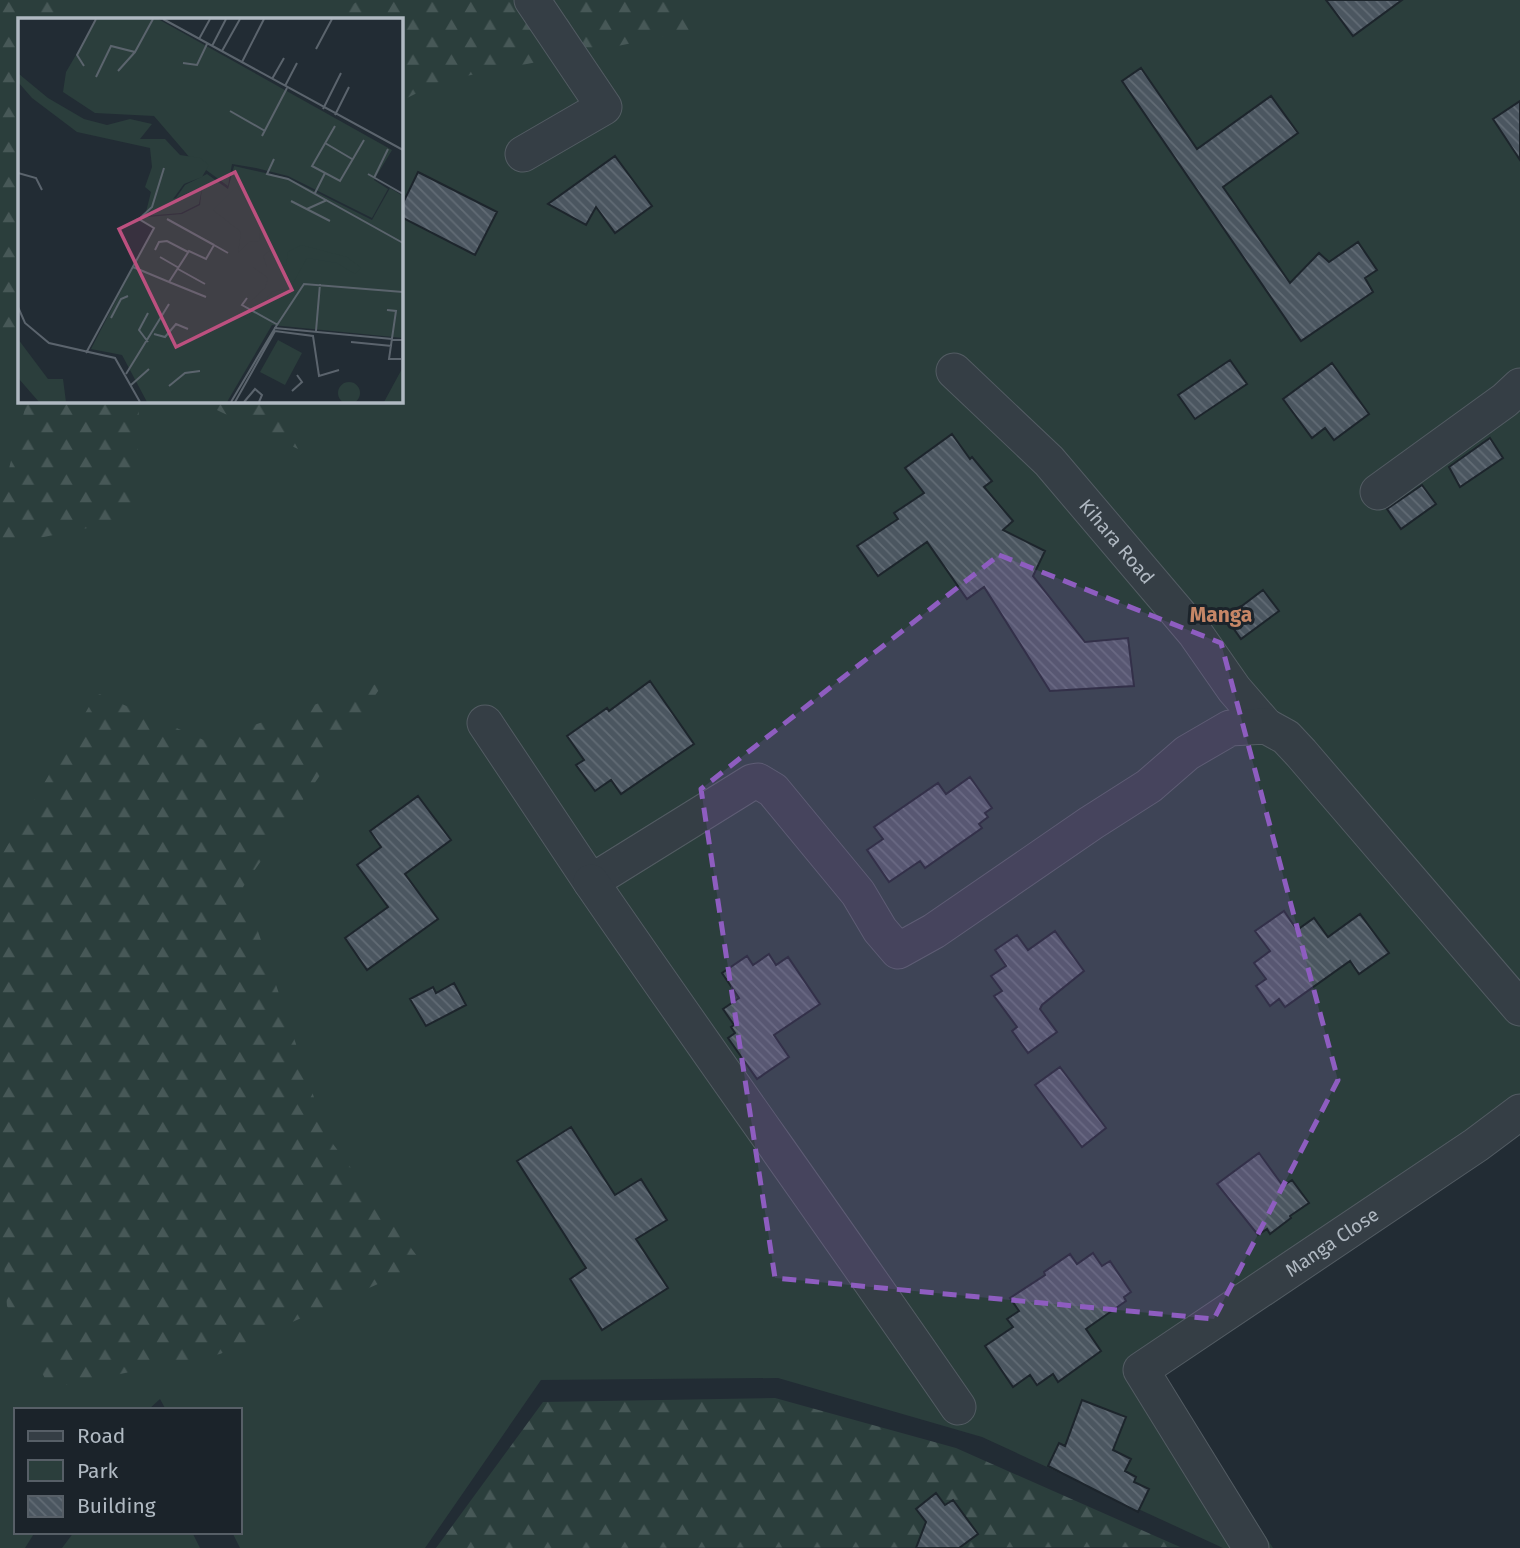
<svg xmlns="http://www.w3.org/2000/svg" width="1520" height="1548" font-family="'Fira Sans',sans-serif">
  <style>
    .green { fill: #2b3e3c; fill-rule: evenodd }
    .forest { fill: url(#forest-firs) }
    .building { fill: url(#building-back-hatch); stroke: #1d252c; stroke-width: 2 }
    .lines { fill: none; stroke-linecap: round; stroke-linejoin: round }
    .minor-casing { stroke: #535c63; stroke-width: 37 }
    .minor { stroke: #353e45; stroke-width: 35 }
    .marked { fill: #8e5dc0; fill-opacity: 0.2; stroke: #8e5dc0; stroke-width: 5; stroke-dasharray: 14 9; stroke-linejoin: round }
    .labels { text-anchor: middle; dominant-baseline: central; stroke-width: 6; stroke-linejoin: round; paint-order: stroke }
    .street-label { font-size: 19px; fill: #b0b9c2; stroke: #1b232a }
    .neighbourhood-label { font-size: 21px; font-weight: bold; fill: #c68666; stroke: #1b232a }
    .inset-road { fill: none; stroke: #5b646d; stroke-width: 2 }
    .view { fill: #bc507f; fill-opacity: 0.15; stroke: #bc507f; stroke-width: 3.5 }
    .inset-edge { fill: none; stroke: #b0b9c2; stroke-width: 3.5 }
  </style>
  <defs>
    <pattern id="forest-firs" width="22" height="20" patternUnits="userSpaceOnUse" patternTransform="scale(1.75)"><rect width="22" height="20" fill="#2b3e3c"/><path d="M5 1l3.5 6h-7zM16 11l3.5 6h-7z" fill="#475857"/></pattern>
    <pattern id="building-back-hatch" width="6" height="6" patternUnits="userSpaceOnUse" patternTransform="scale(1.75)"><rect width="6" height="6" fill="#4b5660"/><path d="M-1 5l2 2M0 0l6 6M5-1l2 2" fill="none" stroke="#626c75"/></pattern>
  </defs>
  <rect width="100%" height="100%" fill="#222c34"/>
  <path class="green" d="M0,0H1520V1104L1161,1374L1273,1548H1223L982,1437L778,1378L541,1380L425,1548H240L232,1532H240V1410H166L160,1399L148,1410H16V1532H35L25,1548H0ZM19,19H401V401H19Z
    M74,1532H192L200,1548H62Z"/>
  <path class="forest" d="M0,0H53L64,19H19V349L0,333Z
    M359,0H683L708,28L441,81L401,101V19H332Z
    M27,401H139L136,518L0,546V502Z
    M198,401H272L298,449Z
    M385,681L243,887L327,1136L423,1264L220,1354L50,1388L7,1306L0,1209V881L2,855L97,693L206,741Z
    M775,1398L956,1448L1180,1547L436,1548L543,1402Z"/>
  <path class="building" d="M1326,0H1402L1353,36Z
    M1141,68L1197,149L1271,96L1298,133L1223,187L1290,283L1319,253L1329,262L1358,242L1377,270L1365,278L1373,292L1301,341L1122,81Z
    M1520,101V160L1493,119Z
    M615,156L652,206L615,233L596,207L586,225L548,204Z
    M418,172L497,212L475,255L401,217V207Z
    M1230,360L1247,384L1195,419L1178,395Z
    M1332,363L1369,414L1334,440L1325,428L1312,438L1283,399Z
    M952,434L970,459L972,457L992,481L984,487L1013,521L1003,530L1045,551L1033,576L1085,642L1128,638L1134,686L1050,691L984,587L967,599L927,542L878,576L857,546L898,519L894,513L924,493L905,468Z
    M1490,438L1503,458L1460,487L1449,467Z
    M1422,485L1436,504L1401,529L1387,509Z
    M1263,590L1279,611L1241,639L1226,618Z
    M650,681L694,744L621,794L611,780L595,791L576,765L584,760L567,736L607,708L609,711Z
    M970,777L992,808L985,813L988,817L979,824L982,828L925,868L920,861L889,882L867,850L883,839L874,827L938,783L946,794Z
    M418,796L451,840L405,874L438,919L367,970L345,938L388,907L357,865L381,847L370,831Z
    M1284,911L1297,930L1314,918L1328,937L1360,914L1389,953L1359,974L1350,961L1285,1007L1279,999L1270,1006L1256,986L1266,979L1254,963L1270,951L1255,931Z
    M1055,931L1084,971L1042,1005L1040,1009L1057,1032L1028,1053L1012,1031L1017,1027L994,996L1002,991L991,976L1006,966L995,950L1017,935L1028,950Z
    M769,954L776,965L788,957L820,1004L774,1035L789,1057L757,1079L728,1038L735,1033L731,1027L734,1025L723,1009L739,998L722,973L747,956L753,965Z
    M454,983L466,1005L426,1026L410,999L433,987L436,993Z
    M1060,1067L1106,1128L1082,1147L1035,1085Z
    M571,1127L615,1195L641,1179L667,1220L636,1239L668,1288L602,1330L570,1279L586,1268L517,1161Z
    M1259,1153L1283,1186L1292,1180L1309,1203L1290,1216L1291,1218L1270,1234L1267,1229L1258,1235L1217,1184Z
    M1093,1253L1102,1266L1110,1261L1131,1292L1124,1297L1126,1301L1086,1329L1101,1351L1058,1382L1053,1374L1037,1385L1030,1375L1013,1387L985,1346L1013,1327L1007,1319L1019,1311L1010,1298L1045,1275L1044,1272L1070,1254L1077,1264Z
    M1082,1400L1126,1417L1113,1450L1131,1459L1125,1471L1136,1477L1134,1482L1149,1489L1138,1512L1048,1466L1059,1443L1065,1446Z
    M936,1493L945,1505L953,1500L978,1534L959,1548H916L926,1522L916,1509Z"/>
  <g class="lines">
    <g class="minor-casing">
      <g id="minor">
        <path d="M523,154L604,107L532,0"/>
        <path id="s1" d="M954,371L1049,461L1195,633L1234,689L1266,726"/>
        <path d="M1378,492L1505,400L1520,386"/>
        <path d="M485,723L591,882L752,782L758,781L773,790L858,893L880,930L898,951L934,931L1091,823L1149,786L1187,753L1230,728L1266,726L1286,737L1301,753L1520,1008"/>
        <path d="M591,882C712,1058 837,1231 958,1407"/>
        <path id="s2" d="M1251,1548L1141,1370L1476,1145L1520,1112"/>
      </g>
    </g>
    <use href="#minor" class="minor"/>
  </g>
  <path class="marked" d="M999,555L1221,643L1338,1080L1214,1319L775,1278L701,789Z"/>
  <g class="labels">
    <g class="street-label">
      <text stroke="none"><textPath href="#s1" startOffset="236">Kihara Road</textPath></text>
      <text stroke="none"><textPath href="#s2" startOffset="439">Manga Close</textPath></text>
    </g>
    <g class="neighbourhood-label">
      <text x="1221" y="615">Manga</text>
    </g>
  </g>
  <g transform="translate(18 18)">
    <rect width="385" height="385" fill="#222c34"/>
    <path d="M79,1H140L374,132L356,162L370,171L354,200L270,158L238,150L214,146L210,168L173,141L136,98L77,95L45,74L48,54ZM216,148L270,160L354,202L372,170L385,178V320L254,307L209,384H129L104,337L73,331L135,211L117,200L164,196L182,187L184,169L158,180L167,167L189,156L210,171ZM260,322L284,335L267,367L242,354ZM385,349V384H366ZM320 375a11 11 0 1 1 22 0a11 11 0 1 1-22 0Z" fill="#2b3e3c"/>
    <path d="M1,56L30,80L66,101L89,107L112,101L134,106L122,121H147L162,137L182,140L191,147L184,159L166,166L155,181L184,170L181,186L163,195L127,198L133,174L127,169L134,149L132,130L59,114L14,80L0,64ZM219,168L242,207L241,223L231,224L220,235L223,214L195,192ZM283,227L329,239L343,250L337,256L319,245L289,240L275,265L281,282L266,271L254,274L231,301L219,296L247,270L250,260L235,249H249L245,238L255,230L258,246L268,248L270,234ZM0,321L30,361H45L48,384H21L1,361Z" fill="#2b3e3c"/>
    <path class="inset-road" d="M145,1L385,132M181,21L192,1M194,28L208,1M298,31L314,1M204,33L222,1M224,44L246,1M165,45L179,47L189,26M66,48L59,37L78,1M100,53L117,34M78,59L93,28L117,34L135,1M254,61L266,40M267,68L279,45M305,91L323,55M212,93L247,113M317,97L331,69M317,108L294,148L322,163L346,122M244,118L269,70M307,125L334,141M256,141L249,156L270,161L385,225M0,155L18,160L24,172M350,156L385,176M356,160L370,131M297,175L307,155M273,183L312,203M289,191L309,182M149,201L196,227M0,208V259M137,232L141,224L149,223L170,234M142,239L161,250M115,249L151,264L171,233L188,241L196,227L210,235M160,251L187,266M151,264L188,279M229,280L224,287L260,307M0,289L7,305L31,325L97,340L122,384M369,292L378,293L371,341H383M93,300L103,281L110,278M257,310L286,266L385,274M298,313L302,266M136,316L147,319L158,306L170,311M130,324L121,312L130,295M333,324L374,328M68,335L136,210L121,201L134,189L146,150M108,356L151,286M113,367L131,351M151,368L167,355L182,353M274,373L284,364L279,357M213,384L257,310L385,322M217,384L257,313L295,318L301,358L321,352M226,384L237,371L244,377L241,384"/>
    <path class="view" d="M217,154L274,272L158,329L101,211Z"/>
    <rect width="385" height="385" class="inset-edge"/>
  </g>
  <rect x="14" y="1408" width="228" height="126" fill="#1b232a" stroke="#575f67" stroke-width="2"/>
  <rect x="28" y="1431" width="35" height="10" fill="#353e45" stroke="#575f67" stroke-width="2"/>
  <text x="77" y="1443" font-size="21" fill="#b0b9c2">Road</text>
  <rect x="28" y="1460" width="35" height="21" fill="#2b3e3c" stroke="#575f67" stroke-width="2"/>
  <text x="77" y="1478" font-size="21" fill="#b0b9c2">Park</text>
  <rect x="28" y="1496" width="35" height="21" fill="url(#building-back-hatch)" stroke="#575f67" stroke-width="2"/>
  <text x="77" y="1513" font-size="21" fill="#b0b9c2">Building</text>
</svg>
